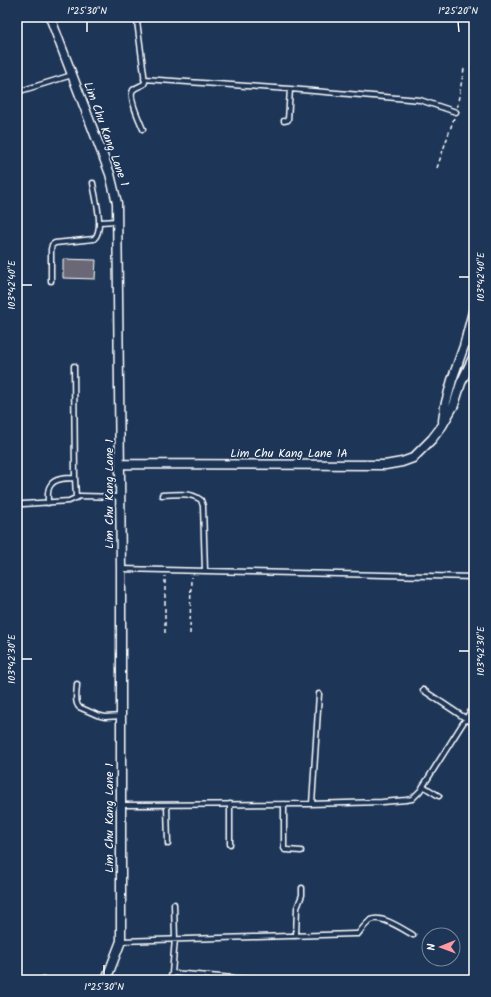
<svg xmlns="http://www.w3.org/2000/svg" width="491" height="997" font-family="Kalam,sans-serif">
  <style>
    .building { fill: #6b6876; stroke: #fff }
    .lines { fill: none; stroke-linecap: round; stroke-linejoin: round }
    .lane-casing { stroke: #fff; stroke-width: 7 }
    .street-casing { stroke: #fff; stroke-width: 11 }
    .path { stroke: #fff; stroke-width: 1.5; stroke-dasharray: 4 3; stroke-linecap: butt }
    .lane { stroke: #1d3557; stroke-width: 4 }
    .street { stroke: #1d3557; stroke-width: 8 }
    .ticks { fill: none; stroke: #fff; stroke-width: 1.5 }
    .labels { text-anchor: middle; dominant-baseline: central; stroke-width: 3.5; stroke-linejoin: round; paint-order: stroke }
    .street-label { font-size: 12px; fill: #fff; stroke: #1d3557 }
    .neatline { fill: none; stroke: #fff; stroke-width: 1.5 }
    .ticks-label { font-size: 10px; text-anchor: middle; fill: #fff }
  </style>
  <rect width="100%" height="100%" fill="#1d3557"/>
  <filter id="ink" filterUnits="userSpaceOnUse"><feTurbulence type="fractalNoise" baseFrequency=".025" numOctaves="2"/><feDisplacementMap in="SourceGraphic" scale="8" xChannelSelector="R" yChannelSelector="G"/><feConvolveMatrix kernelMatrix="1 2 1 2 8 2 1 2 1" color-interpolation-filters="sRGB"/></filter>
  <g filter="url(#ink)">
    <path class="building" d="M63,259L96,260L95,279L63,278Z"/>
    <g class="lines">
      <g class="lane-casing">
        <path id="lane" d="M134,17L137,21L145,82L144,84C141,86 136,87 133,90C128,97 140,122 143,129
          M51,20L63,17
          M144,79L290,89L420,100L456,112
          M17,92L72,75
          M284,121L288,120L290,89
          M100,222L117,221
          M51,281V249L52,245L55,243L94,239C105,229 95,197 93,183
          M74,366L75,478L76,498
          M162,495C176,495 189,491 201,500L203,506L205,571
          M48,503C48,497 47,490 50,486C54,478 67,478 75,478
          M23,504L69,501L80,496L121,497
          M121,569L474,577
          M77,684C77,691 74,702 79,707L97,715L105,717L121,716
          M423,690L474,724
          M423,786L439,796
          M230,804V844
          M284,804V848L285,850H287L301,851
          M312,804L319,694
          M121,805L309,804L382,802L406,800L412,799L420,791L470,712
          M167,805L168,844
          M296,936L297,908L302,895V888
          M121,941L354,934H358C362,929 366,923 371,920C381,914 404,930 413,935
          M172,973L258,980
          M42,980H43
          M170,980L172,973L175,939L174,904"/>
      </g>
      <g class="street-casing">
        <path id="street" d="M50,17L110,174L117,203L121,569V941L106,980
          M443,421L445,406L452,380L464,346L474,308
          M121,464L385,465L402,462L413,458L432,439L442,426L454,405L461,383L474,356"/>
      </g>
      <path class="path" d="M457,107L464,69
        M437,168L454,118
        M165,633V576
        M190,634L191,577"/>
      <use href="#lane" class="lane"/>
      <use href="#street" class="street"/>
    </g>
  </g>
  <path class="ticks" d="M87,22V32M458,22L459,32M459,277H469M22,285H32M459,651H469M22,659H32M104,965V975"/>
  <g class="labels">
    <g class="street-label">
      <text transform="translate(106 134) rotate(70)">Lim Chu Kang Lane 1</text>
      <text x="289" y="453">Lim Chu Kang Lane 1A</text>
      <text transform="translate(109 494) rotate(-90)">Lim Chu Kang Lane 1</text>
      <text transform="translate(109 818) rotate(-90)">Lim Chu Kang Lane 1</text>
    </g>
  </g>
  <rect width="491" height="997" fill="none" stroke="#1d3557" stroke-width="44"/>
  <g transform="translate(441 947) rotate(269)"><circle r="19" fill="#1d3557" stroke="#77869a"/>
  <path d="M0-3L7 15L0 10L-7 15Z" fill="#ff9aa2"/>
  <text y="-6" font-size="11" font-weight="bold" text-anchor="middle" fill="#ffffff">N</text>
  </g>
  <rect x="22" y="22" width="447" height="953" class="neatline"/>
  <g class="ticks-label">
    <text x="87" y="14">1°25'30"N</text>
    <text x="458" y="14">1°25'20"N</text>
    <text transform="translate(480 277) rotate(-90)" y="4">103°42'40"E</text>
    <text transform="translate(11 285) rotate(-90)" y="4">103°42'40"E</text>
    <text transform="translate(480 651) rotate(-90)" y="4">103°42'30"E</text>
    <text transform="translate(11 659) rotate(-90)" y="4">103°42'30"E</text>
    <text x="104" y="990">1°25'30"N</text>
  </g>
</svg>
